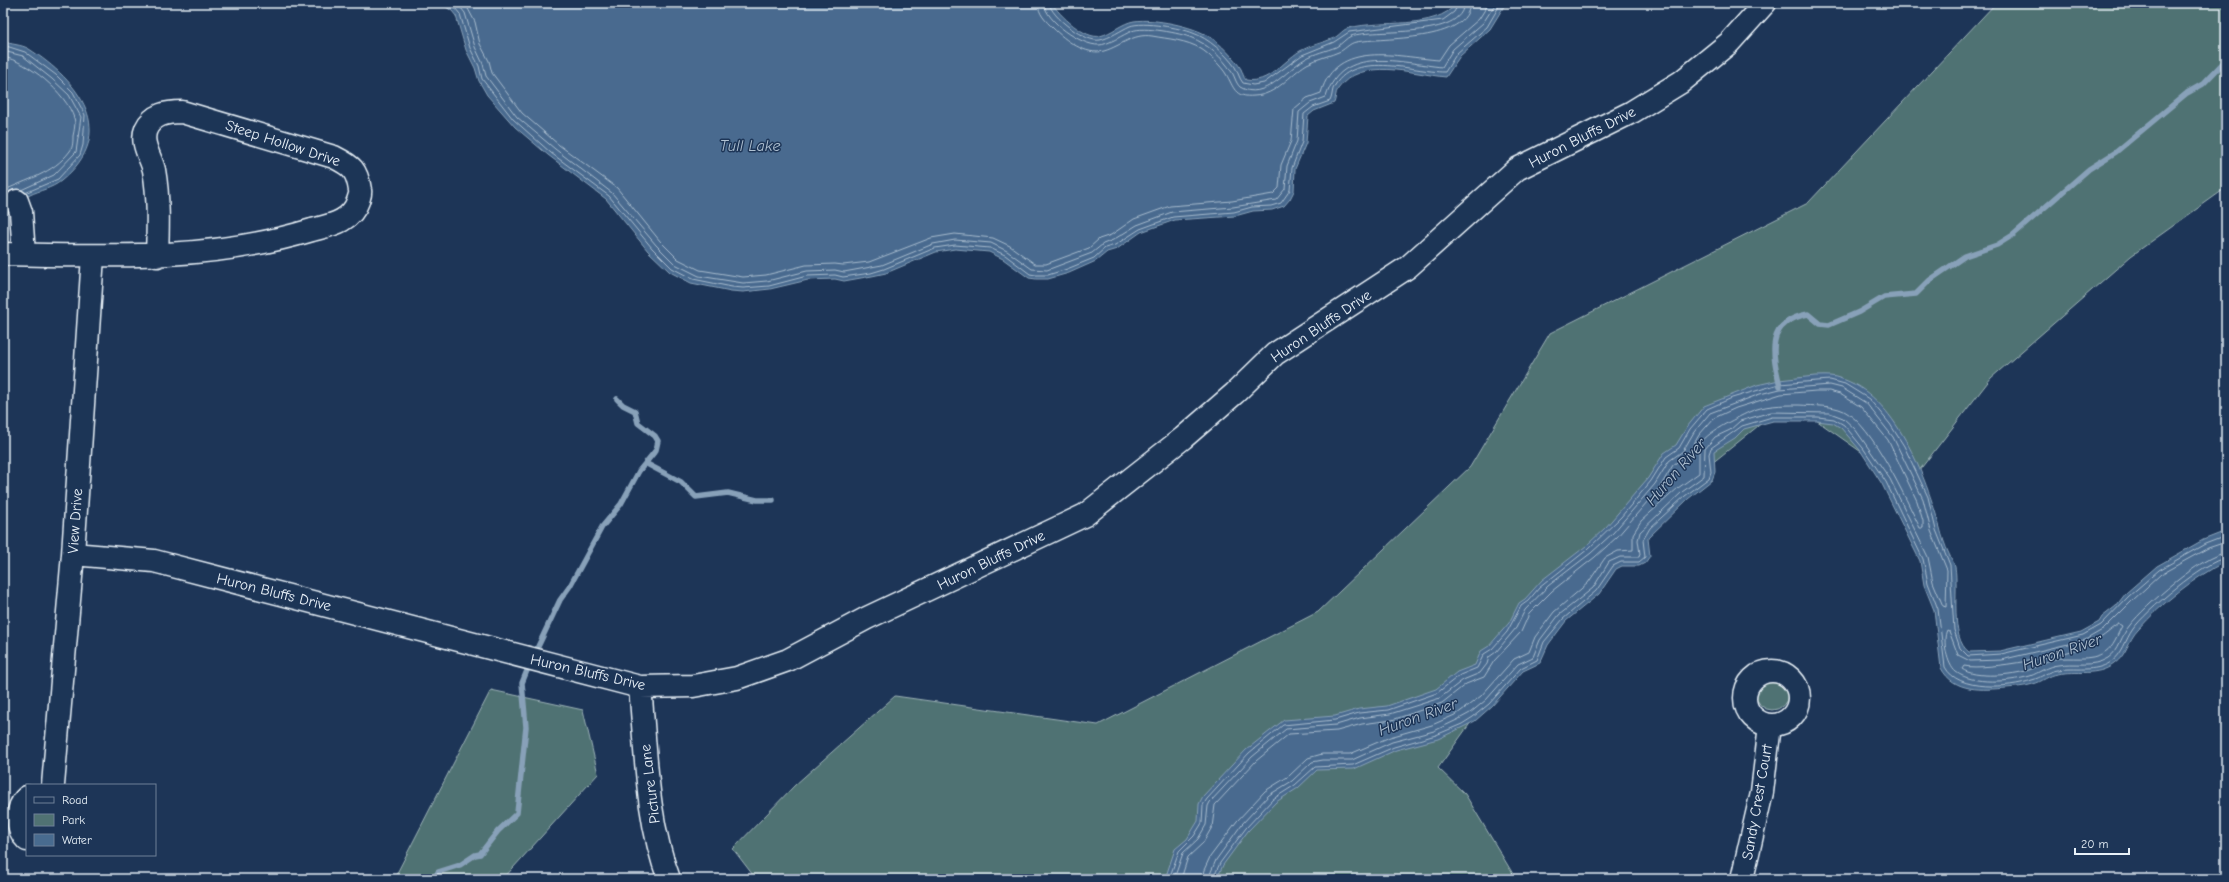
<svg xmlns="http://www.w3.org/2000/svg" width="2229" height="882" font-family="'Comic Neue',sans-serif">
  <style>
    .green { fill: #507273; stroke: #9cb2b6 }
    .water { fill: #486b8f; stroke: #88a1b9 }
    .lines { fill: none; stroke-linecap: round; stroke-linejoin: round }
    .shore { stroke: #a8bbce; stroke-width: 1 }
    .stream { stroke: #88a1b9; stroke-width: 5.5 }
    .minor-casing { stroke: #e8f1f8; stroke-width: 25 }
    .minor { stroke: #1d3557; stroke-width: 22 }
    .labels { text-anchor: middle; dominant-baseline: central; stroke-width: 3; stroke-linejoin: round; paint-order: stroke }
    .street-label { font-size: 15px; fill: #e8f1f8; stroke: #1d3557 }
    .water-label { font-size: 16px; font-style: italic; fill: #b0c2d3; stroke: #1d3557 }
  </style>
  <rect width="100%" height="100%" fill="#1d3557"/>
  <filter id="ink" filterUnits="userSpaceOnUse"><feTurbulence type="fractalNoise" baseFrequency=".025" numOctaves="2"/><feDisplacementMap in="SourceGraphic" scale="8" xChannelSelector="R" yChannelSelector="G"/><feConvolveMatrix kernelMatrix="1 2 1 2 8 2 1 2 1" color-interpolation-filters="sRGB"/></filter>
  <g filter="url(#ink)">
    <path class="green" d="M1996,3H2226V188L2131,256L1991,378L1908,485L1789,401L1581,569L1438,768L1465,794L1516,879H756L733,849L795,785L895,696L1098,725L1318,612L1470,467L1550,333L1808,203Z
      M1756 694a16 16 0 1 1 32 0a16 16 0 1 1-32 0Z
      M491,690L583,710L598,774L503,879H394Z"/>
    <path class="water" d="M433,3H1052C1059,15 1086,40 1100,36C1112,33 1122,23 1134,21C1154,18 1193,26 1210,37C1219,42 1236,60 1241,69C1243,73 1243,77 1246,80C1269,84 1282,62 1300,51C1311,45 1323,43 1334,38C1340,35 1343,29 1349,28C1382,19 1434,31 1457,3H1506L1490,29L1460,56L1446,77C1412,74 1361,56 1338,89C1335,93 1336,99 1334,103L1314,111L1308,116L1306,143L1295,169L1294,191L1290,199L1284,206L1272,210L1253,211L1235,216L1175,220L1141,232L1117,249L1107,252L1096,261L1069,273L1048,279H1036L1029,278L1003,259L989,252L955,249L936,252L886,273L872,276L844,281L835,279L808,280L770,289L743,292L731,291L691,283L670,272L648,251L606,199L548,155L515,127L487,95L479,81L475,68L466,50L456,16L452,11L443,5Z
      M3,41C11,45 21,44 29,49C79,81 120,133 61,181C51,189 40,190 30,195C22,199 12,204 3,207Z
      M1815,376C1823,376 1831,375 1839,378C1896,394 1926,478 1940,528C1942,536 1945,546 1949,554C1951,559 1954,562 1955,567C1959,588 1949,638 1969,652L2000,651L2081,632L2099,622L2102,617L2116,606L2126,593L2157,566L2203,540L2226,531V561C2192,579 2163,602 2138,630C2128,640 2127,655 2114,664C2097,677 2077,670 2058,674C2049,675 2042,682 2033,684C2024,687 2015,687 2006,688C1983,690 1954,693 1941,668L1934,610L1924,585L1920,561L1882,484L1860,450L1841,428L1833,423L1817,421H1773L1744,429L1735,438L1714,451L1715,472L1712,480L1688,499L1648,538L1650,556L1645,563L1639,566H1622L1616,569L1599,594L1566,621L1548,645L1540,663L1523,671L1492,706L1475,721L1463,727L1438,739L1396,750L1354,769L1317,770L1298,788L1276,802L1248,831L1223,865L1217,879H1165L1175,849L1187,839L1198,821L1199,804L1203,796L1246,750L1284,720L1335,716L1359,709L1387,706L1436,689L1457,672L1475,665L1481,651L1489,646L1509,623L1519,603L1525,599L1542,580L1586,546L1606,527L1648,478L1664,453L1676,445L1687,427L1704,406L1757,385L1779,380Z"/>
    <g class="lines">
      <path class="shore" d="M447,3L455,8L460,14L470,48L479,66L482,79L513,119L551,153L609,196L652,248L672,268L693,279L732,287L743,288L769,286L807,276L835,275L843,277L871,273L884,269L935,248L955,245L990,248L1005,255L1030,274L1036,275H1048L1067,269L1094,258L1105,248L1115,245L1140,229L1173,217L1234,212L1252,207L1271,206L1281,203L1290,190L1292,168L1302,142L1304,114L1313,107L1330,101C1332,97 1332,93 1333,89C1352,49 1412,72 1445,72L1457,53L1487,27L1501,3
        M457,3L465,13L475,47L483,64L486,76L517,117L555,149L612,193L656,245L675,264L699,276L743,283L767,281L807,271L835,270L844,272L882,265L933,244L955,240L991,243L1007,251L1032,269L1047,270L1092,253L1103,244L1113,240L1137,225L1172,212L1233,207L1276,200L1285,189L1287,166L1297,141L1299,112L1310,103L1326,97C1342,44 1401,63 1442,67L1453,49L1483,23L1496,3
        M465,3L475,22L480,44L489,61L492,73L522,113L559,145L617,188L660,241L678,259L700,270L743,277L766,275L806,265L835,264L843,265L869,262L931,238L955,234L993,238L1010,246L1035,264H1046L1089,248L1099,239L1111,235L1134,219L1170,206L1232,201L1273,194L1279,188L1281,165L1291,141L1294,109L1307,98L1321,93C1336,39 1398,57 1439,60L1449,45L1479,19L1489,3
        M1038,3C1038,14 1046,21 1053,28C1065,40 1086,56 1104,51C1121,46 1133,33 1152,36C1168,39 1187,40 1201,49C1208,53 1222,67 1226,74C1234,87 1234,98 1254,96C1277,95 1289,75 1307,64C1318,58 1330,56 1341,51C1346,48 1350,43 1356,42C1383,37 1469,43 1470,3
        M1044,3C1045,21 1082,46 1099,45C1108,45 1124,34 1132,31C1143,26 1181,33 1192,38C1206,43 1224,59 1231,71C1235,76 1235,82 1240,87C1264,102 1287,69 1305,59C1315,53 1326,51 1336,47C1342,44 1346,38 1351,36C1375,28 1463,40 1464,3
        M1049,3C1051,17 1086,43 1100,40C1110,38 1121,30 1130,26C1143,21 1181,28 1193,33C1208,38 1226,54 1235,67C1238,72 1239,78 1243,83L1253,85L1264,83L1302,55L1334,42L1349,32L1443,20L1454,12L1459,3
        M3,45L25,52L56,75L73,92L85,115L83,145L80,155L58,179L25,193
        M3,51L23,56L52,79L69,95L81,117L76,152L54,175L21,190
        M3,57C28,61 66,93 74,118C76,123 74,131 73,136C73,141 73,147 70,151C53,174 27,179 3,191
        M2226,542L2208,548L2161,574L2133,600L2104,629L2085,640L2001,660L1970,661L1958,655L1949,631L1947,630C1942,640 1947,665 1956,672C1973,685 2009,682 2030,676C2039,673 2047,666 2058,665C2075,662 2092,668 2108,658C2120,650 2121,635 2130,625C2144,607 2203,554 2226,553
        M2119,624L2122,626C2117,635 2114,646 2105,652C2090,662 2071,656 2054,659C2045,661 2037,667 2029,670C2013,675 1975,679 1962,669L1964,666C1987,671 2067,655 2089,645C2101,639 2109,631 2119,624Z
        M1169,879L1179,851L1194,836L1202,823L1203,805L1207,799L1249,753L1283,725L1335,720L1359,713L1388,710L1437,693L1460,675L1477,668L1484,654L1492,649L1507,632L1521,606L1528,601L1539,588L1588,549L1621,517L1651,481L1666,457L1679,448L1690,429L1707,409L1732,398L1779,384L1830,380L1845,384L1869,399L1890,424L1904,446L1928,497L1936,530L1950,565L1954,630L1960,648L1968,656L2001,654L2083,635L2101,625L2129,596L2159,570L2205,544L2226,536
        M1174,879L1183,853L1198,839L1206,825L1208,806L1210,802L1252,757L1286,729L1336,725L1360,718L1390,714L1440,698L1463,680L1480,673L1487,664L1489,657L1496,652L1516,628L1525,610L1548,586L1591,553L1613,533L1655,484L1669,461L1683,451L1694,432L1710,413L1760,394L1780,389L1830,385L1842,388L1866,403L1893,437L1923,499L1931,531L1947,570L1946,607L1943,606L1933,582L1928,557L1890,479L1855,429L1843,418L1830,413L1771,412L1740,421L1730,430L1715,437L1705,449L1704,476L1682,492L1640,532L1638,540L1640,554L1639,557H1620L1609,562L1593,588L1559,615L1540,640L1533,657L1518,664L1486,700L1470,713L1459,719L1434,731L1392,742L1352,760H1323L1312,762L1292,781L1269,795L1242,824L1216,860L1208,879
        M1181,879L1188,857L1203,843L1212,827L1215,805L1256,761L1289,734L1337,731L1362,724L1392,720L1442,703L1466,684L1484,677L1494,661L1521,632L1529,614L1552,591L1595,557L1617,537L1660,487L1673,465L1688,454L1699,435L1714,418L1736,408L1781,394L1816,391H1829L1840,394L1861,407L1888,440L1917,501L1923,521V528H1920C1906,499 1873,426 1844,411C1831,405 1814,406 1799,405C1782,405 1764,405 1749,412C1735,419 1706,432 1699,446V473L1678,488L1641,521L1633,534V550L1618,551L1605,558L1588,583L1554,612L1535,637L1529,652L1514,659L1481,696L1457,714L1432,725L1390,737L1350,754H1322L1308,758L1289,776L1265,791L1237,821L1210,857L1204,870L1202,879
        M1213,879L1220,863L1246,828L1273,799L1295,785L1315,767L1353,765L1394,747L1436,735L1462,724L1473,717L1489,704L1521,668L1537,660L1544,642L1563,619L1596,591L1613,566L1621,562H1639L1645,557L1643,540L1650,528L1685,496L1709,478L1711,472L1709,454L1711,448L1742,426L1772,417H1818L1834,419L1844,425L1863,448L1886,482L1923,559L1928,583L1938,609L1945,667C1958,692 2009,688 2032,680C2041,678 2048,671 2057,670C2076,667 2094,673 2111,662C2123,654 2125,640 2133,629C2145,612 2205,560 2226,558"/>
      <path class="stream" d="M1780,386C1772,353 1765,322 1808,314L1820,324L1829,325L1859,312L1884,297L1916,294L1930,280L1965,256L1997,245L2013,235L2089,169L2116,152L2187,93L2203,84L2226,60
        M647,464L681,482L696,497L728,493L757,500H773
        M534,655L560,600L570,586L602,527L621,504L639,471L656,450L658,441L655,436L638,423L635,411L623,405L617,399
        M434,879L438,872L460,865L475,855L480,854L498,831L517,813L526,727L522,683L530,663"/>
      <g class="minor-casing">
        <path id="minor" d="M17,201L21,212L24,254
          M3,254C107,256 211,261 312,230C331,225 351,222 358,201C359,197 361,194 360,190C357,170 352,166 334,157L182,112C167,112 153,114 146,129C140,143 151,157 154,170C159,198 158,227 157,256
          M73,554L154,561L640,687L693,686L737,678L788,660L867,618L1085,515L1183,438L1235,393L1275,354L1408,267L1517,169L1632,112L1681,82L1729,43L1765,3
          M1745 698a27 27 0 1 1 54 0a27 27 0 1 1-54 0Z
          M640,687C646,750 646,819 669,879
          M53,785L73,554L93,256
          M27,797C15,808 16,829 27,840
          M1742,879L1762,792L1770,725"/>
      </g>
      <use href="#minor" class="minor"/>
    </g>
  </g>
  <g class="labels">
    <g class="street-label">
      <text transform="translate(1582 137) rotate(-27)">Huron Bluffs Drive</text>
      <text transform="translate(283 143) rotate(18)">Steep Hollow Drive</text>
      <text transform="translate(1321 326) rotate(-34)">Huron Bluffs Drive</text>
      <text transform="translate(75 521) rotate(-86)">View Drive</text>
      <text transform="translate(991 560) rotate(-26)">Huron Bluffs Drive</text>
      <text transform="translate(274 592) rotate(14)">Huron Bluffs Drive</text>
      <text transform="translate(588 672) rotate(13)">Huron Bluffs Drive</text>
      <text transform="translate(650 784) rotate(-97)">Picture Lane</text>
      <text transform="translate(1757 802) rotate(-80)">Sandy Crest Court</text>
    </g>
    <g class="water-label">
      <text x="750" y="146">Tull Lake</text>
      <text transform="translate(1676 472) rotate(-49)">Huron River</text>
      <text transform="translate(2062 652) rotate(-19)">Huron River</text>
      <text transform="translate(1418 717) rotate(-20)">Huron River</text>
    </g>
  </g>
  <rect width="2229" height="882" fill="none" stroke="#1d3557" stroke-width="16"/>
  <rect x="8" y="8" width="2213" height="866" fill="none" stroke="#e8f1f8" stroke-width="1.5" filter="url(#ink)"/>
  <rect x="26" y="784" width="130" height="72" fill="#1d3557" stroke="#6e8097"/>
  <rect x="34" y="797" width="20" height="6" fill="#1d3557" stroke="#6e8097"/>
  <text x="62" y="804" font-size="12" fill="#e8f1f8">Road</text>
  <rect x="34" y="814" width="20" height="12" fill="#507273" stroke="#6e8097"/>
  <text x="62" y="824" font-size="12" fill="#e8f1f8">Park</text>
  <rect x="34" y="834" width="20" height="12" fill="#486b8f" stroke="#6e8097"/>
  <text x="62" y="844" font-size="12" fill="#e8f1f8">Water</text>
  <path d="M2075 848v6h54v-6" fill="none" stroke="#e8f1f8" stroke-width="2"/>
  <text x="2081" y="848" font-size="12" fill="#e8f1f8" stroke="#1d3557" stroke-width="3" paint-order="stroke">20 m</text>
</svg>
